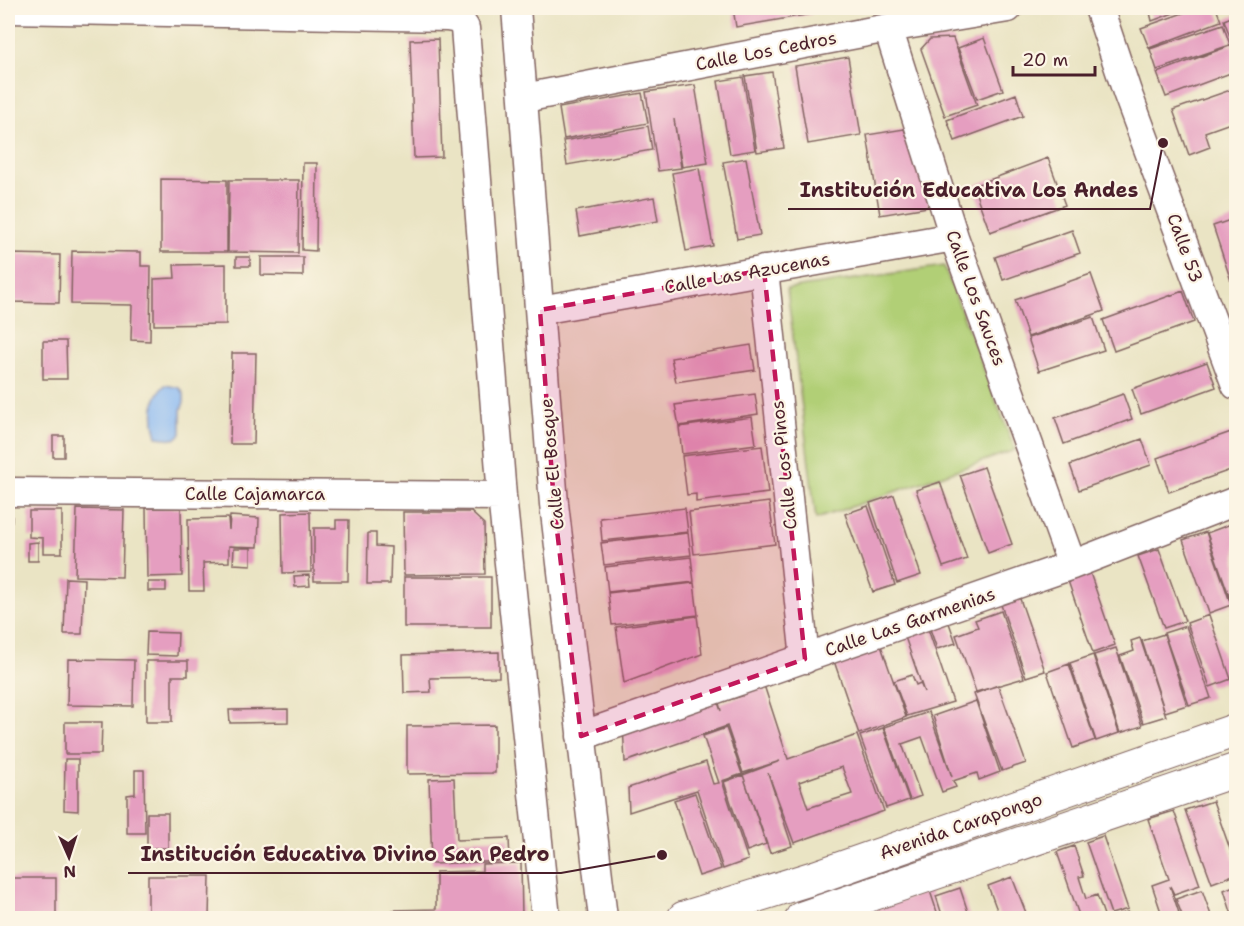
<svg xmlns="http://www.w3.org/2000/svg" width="1244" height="926" font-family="'Shantell Sans',sans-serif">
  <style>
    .green { fill: #b1cf76; stroke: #7e7750; stroke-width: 1.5 }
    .water { fill: #87b8f3; stroke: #686c8f; stroke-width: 1.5 }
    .building { fill: #e59ec0; fill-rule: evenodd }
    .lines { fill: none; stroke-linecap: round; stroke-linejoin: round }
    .minor-casing { stroke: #826461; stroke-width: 31 }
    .tertiary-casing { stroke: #826461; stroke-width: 35 }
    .minor { stroke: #fff; stroke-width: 28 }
    .tertiary { stroke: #fff; stroke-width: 33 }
    .marked { fill: #c2185b; fill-opacity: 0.2; stroke: #c2185b; stroke-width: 4.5; stroke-dasharray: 12 8; stroke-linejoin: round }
    .labels { text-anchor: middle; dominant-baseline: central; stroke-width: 4.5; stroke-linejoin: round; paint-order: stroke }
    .street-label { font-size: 18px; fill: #4a1f2b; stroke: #fcf5e5 }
    .leader { fill: none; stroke: #4a1f2b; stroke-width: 2 }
    .callout-dot { fill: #4a1f2b; stroke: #fcf5e5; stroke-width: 2 }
    .callout-label { font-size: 20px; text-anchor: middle; font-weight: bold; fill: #4a1f2b; stroke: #fcf5e5; stroke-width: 4.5; stroke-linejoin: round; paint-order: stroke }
  </style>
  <rect width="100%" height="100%" fill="#fcf5e5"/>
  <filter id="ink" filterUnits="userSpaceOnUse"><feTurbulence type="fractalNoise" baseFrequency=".0167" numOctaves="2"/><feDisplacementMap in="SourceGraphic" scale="12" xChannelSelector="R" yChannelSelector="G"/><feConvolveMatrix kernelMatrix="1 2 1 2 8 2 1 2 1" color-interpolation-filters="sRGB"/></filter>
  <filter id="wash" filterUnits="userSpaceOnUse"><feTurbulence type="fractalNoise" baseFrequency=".008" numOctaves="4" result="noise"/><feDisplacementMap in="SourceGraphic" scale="24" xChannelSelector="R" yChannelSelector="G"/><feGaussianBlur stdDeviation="1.35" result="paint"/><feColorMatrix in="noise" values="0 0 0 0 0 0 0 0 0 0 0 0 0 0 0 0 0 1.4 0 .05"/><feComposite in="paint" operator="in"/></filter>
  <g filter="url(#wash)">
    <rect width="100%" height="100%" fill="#eae4c4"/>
    <path class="green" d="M944,266L1015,450L816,519L787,289Z"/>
    <path class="water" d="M165,385L180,388L184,394V402L181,410V434L175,439L157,437C152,419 150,399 165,385Z"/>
    <g id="blocks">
      <path class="building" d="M733,8H810L812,14L736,27Z
        M1149,8H1187L1152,21Z
        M1197,8H1216L1221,21L1149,48L1141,28Z
        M1236,15V53L1224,20Z
        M1223,24L1230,45L1157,70L1150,49Z
        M953,38L977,105L945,116L921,49L930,39Z
        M984,38L1003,90L977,99L958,48Z
        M438,39L442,157L414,158L410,40Z
        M1232,45L1236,57V71L1166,97L1157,73Z
        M848,57L861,135L808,144L795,66Z
        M772,72L784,148L757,152L745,76Z
        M743,77L755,150L730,154L718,81Z
        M695,85L708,163L682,167L674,119L681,168L658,171L646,92Z
        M1236,88V121L1205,132L1210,147L1189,155L1173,110Z
        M642,93L648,123L564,139L559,108Z
        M1016,94L1023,116L955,141L947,120Z
        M648,126L652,150L567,165L563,141Z
        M904,129L931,199L927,207L880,215L867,135Z
        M746,158L760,235L737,239L723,162Z
        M1048,158L1065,205L990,232L973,186Z
        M303,163H317L316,251L302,250Z
        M699,168L713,246L686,251L672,173Z
        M161,179L227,180V252H161Z
        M229,180H299L298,253L228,252Z
        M654,197L658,221L580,236L576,211Z
        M1236,218V296L1213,226Z
        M1072,230L1080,253L1003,280L995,257Z
        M72,251L141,252V266H151L150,341L131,340L132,305L71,304Z
        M10,254L60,255L59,303L9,302Z
        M236,257H250V266H236Z
        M261,257H303V276L261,275Z
        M226,264V324L154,325V279L175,278L174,265Z
        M1091,274L1104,311L1028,337L1015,300Z
        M1183,291L1194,322L1114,351L1103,320Z
        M1093,317L1104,350L1039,371L1028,338Z
        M43,341H66L67,379H43Z
        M751,345L755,370L676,382L671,358Z
        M232,353H256L254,444H230Z
        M1207,362L1216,387L1141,414L1132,389Z
        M755,394L758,414L679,426L675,405Z
        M1123,394L1132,419L1064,444L1055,418Z
        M752,417L756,444L682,454L679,427Z
        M1231,432L1236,446V468L1169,492L1157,458Z
        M53,436H64V457H53Z
        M1142,439L1151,465L1079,490L1070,465Z
        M762,446L768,493L696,502V494L687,495L682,456Z
        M984,467L1012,544L988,553L960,475Z
        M940,482L967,559L943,567L916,490Z
        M894,495L921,575L897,583L870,503Z
        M769,502L775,544L694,554L689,512Z
        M868,506L895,585L873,592L845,514Z
        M146,508H181L182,576L147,577Z
        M685,508L688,532L602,541L600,518Z
        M77,509L124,510L122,577L75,576Z
        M8,510H12V521H8Z
        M29,511H62V553H43V538L29,537Z
        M310,512L311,572L283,573L282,513Z
        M403,512H471L484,524L485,574L404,575Z
        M230,516L259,518L258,547L229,546V562L203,563L204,591H189L188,519L228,518L229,530Z
        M336,520H349L348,581H314V528H336Z
        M1231,524L1236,539V602L1232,604L1207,533Z
        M1206,532L1231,605L1209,613L1183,540Z
        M368,533H376V546L391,547L390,584H367Z
        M688,533L691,555L604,565L601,543Z
        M38,542V561H28V543Z
        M234,548H251V565L233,564Z
        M1159,549L1185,621L1164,628L1138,556Z
        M691,557L694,582L608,592L605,567Z
        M1089,570L1115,645L1093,653L1067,578Z
        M309,575L310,586L295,587L294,576Z
        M404,577H491V627H404Z
        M66,578L84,579L82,634H64Z
        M148,582H166V591H148Z
        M694,583L698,615L612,625L608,593Z
        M1018,593L1045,671L1026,677L999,599Z
        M1001,611L1024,678L976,692L956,635L978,627L975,620Z
        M1209,615L1231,679L1210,687L1187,623Z
        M697,616L702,654L624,683L616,627Z
        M948,620L956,643L937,649L929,626Z
        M927,626L953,702L907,716L894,681L912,675L916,685L920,683L924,692L904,634Z
        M1186,626L1211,698L1189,705L1164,633Z
        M147,632L178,633L177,656L146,655Z
        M1164,634L1187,705L1165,712L1142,641Z
        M1140,638L1166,716L1143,723L1120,656L1134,651L1131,641Z
        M880,643L906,717L859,734L833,658Z
        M1116,648L1142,726L1120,733L1094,655Z
        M499,652V677L430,678L431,692L404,693L403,655Z
        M1093,655L1119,733L1096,741L1070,663Z
        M68,659L134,660L133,706L67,705Z
        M146,661H188V676H172V722H146Z
        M1069,664L1095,740L1073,748L1047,672Z
        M762,679L788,759L857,735L884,811L794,843L768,773L792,846L770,853L743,775L780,761L743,773L727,726L625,762L623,726L715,694L721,711L719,703L742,696L739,687ZM842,767L852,794L808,808L799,782Z
        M998,685L1026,763L1002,771L974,694Z
        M976,701L1000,772L979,780L977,773L953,781L956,787L942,792L922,737L902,744L921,796L910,800L884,727L929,712L952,777L933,716Z
        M288,709V722L230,723L229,710Z
        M65,722H102L101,754H65Z
        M495,725V773L407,774V726Z
        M726,728L742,774L722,781L748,860L723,869L697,790L629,812L628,788L706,762L713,784L719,783L703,736Z
        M883,728L909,800L886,808L860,736Z
        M65,759H78V811L64,810Z
        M135,770H144L145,833H127V795L135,794Z
        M743,775L766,844L747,851L724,782Z
        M454,778L457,840L509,838L510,861L432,864L429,779Z
        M695,793L721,869L699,876L674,800Z
        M1213,801L1236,866V874L1212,883L1185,810Z
        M1174,811L1200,885L1174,894L1170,886L1179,913L1163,918L1152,885L1169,879L1148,819Z
        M147,813H168V848H147Z
        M1103,836L1128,909L1111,914L1086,842Z
        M1074,846L1084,876L1079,877L1086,899L1097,895L1105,918H1080L1057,852Z
        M521,863L522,918H393V910L436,909V872L482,871V864Z
        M148,876H210L209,918H148Z
        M1012,877L1028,918H1000L988,886Z
        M8,878H56V918H8Z
        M1236,885V918H1233L1224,890Z
        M960,888L970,918H943L936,896Z
        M1202,890L1212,918H1183L1176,899Z
        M930,891L939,918H860L863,913Z
        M1128,912L1131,918H1109Z"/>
    </g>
  </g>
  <g filter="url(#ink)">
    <use href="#blocks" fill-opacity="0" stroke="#826461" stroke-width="1.5"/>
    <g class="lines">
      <g class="minor-casing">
        <path id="minor" d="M516,8L554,504L603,918
          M1099,8L1127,92L1236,385
          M8,9L447,17L459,19L465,28L502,496L546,918
          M888,28L954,237L1072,565
          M524,98L888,28L1008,8
          M764,270L805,659
          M540,310L954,237
          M8,492L502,496
          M581,736L1072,565L1236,501"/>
      </g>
      <g class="tertiary-casing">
        <path id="tertiary" d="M684,918L816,877L1236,730
          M802,918L1236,770"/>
      </g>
      <use href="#minor" class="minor"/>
      <use href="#tertiary" class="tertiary"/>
    </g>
  </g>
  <path class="marked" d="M764,270L805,659L581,736L554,504L540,310Z"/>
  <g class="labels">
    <g class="street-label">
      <text transform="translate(766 51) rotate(-11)">Calle Los Cedros</text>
      <text transform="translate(1185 248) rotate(70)">Calle 53</text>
      <text transform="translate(747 273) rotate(-10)">Calle Las Azucenas</text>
      <text transform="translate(976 298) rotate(70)">Calle Los Sauces</text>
      <text transform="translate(552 464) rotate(-95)">Calle El Bosque</text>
      <text transform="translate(784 465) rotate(-96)">Calle Los Pinos</text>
      <text x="255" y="494">Calle Cajamarca</text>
      <text transform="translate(910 622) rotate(-19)">Calle Las Garmenias</text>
      <text transform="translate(961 826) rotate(-19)">Avenida Carapongo</text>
    </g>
  </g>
  <path class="leader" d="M1163 143L1150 209H788M662 855L561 873H128"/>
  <g class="callout-dot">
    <circle cx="1163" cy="143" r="6"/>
    <circle cx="662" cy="855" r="6"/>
  </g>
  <g class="callout-label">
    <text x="969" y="197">Institución Educativa Los Andes</text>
    <text x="345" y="861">Institución Educativa Divino San Pedro</text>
  </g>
  <rect width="1244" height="926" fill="none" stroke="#fcf5e5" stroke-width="30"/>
  <g transform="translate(69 857) rotate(177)" stroke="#fcf5e5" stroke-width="4.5" paint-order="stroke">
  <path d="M0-4.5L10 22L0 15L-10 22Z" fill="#4a1f2b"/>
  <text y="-9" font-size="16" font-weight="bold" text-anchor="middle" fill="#4a1f2b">N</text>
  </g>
  <path d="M1013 66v9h82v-9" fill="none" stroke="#4a1f2b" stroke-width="3"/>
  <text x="1022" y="66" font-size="18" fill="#4a1f2b" stroke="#fcf5e5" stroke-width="4.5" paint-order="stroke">20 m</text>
</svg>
